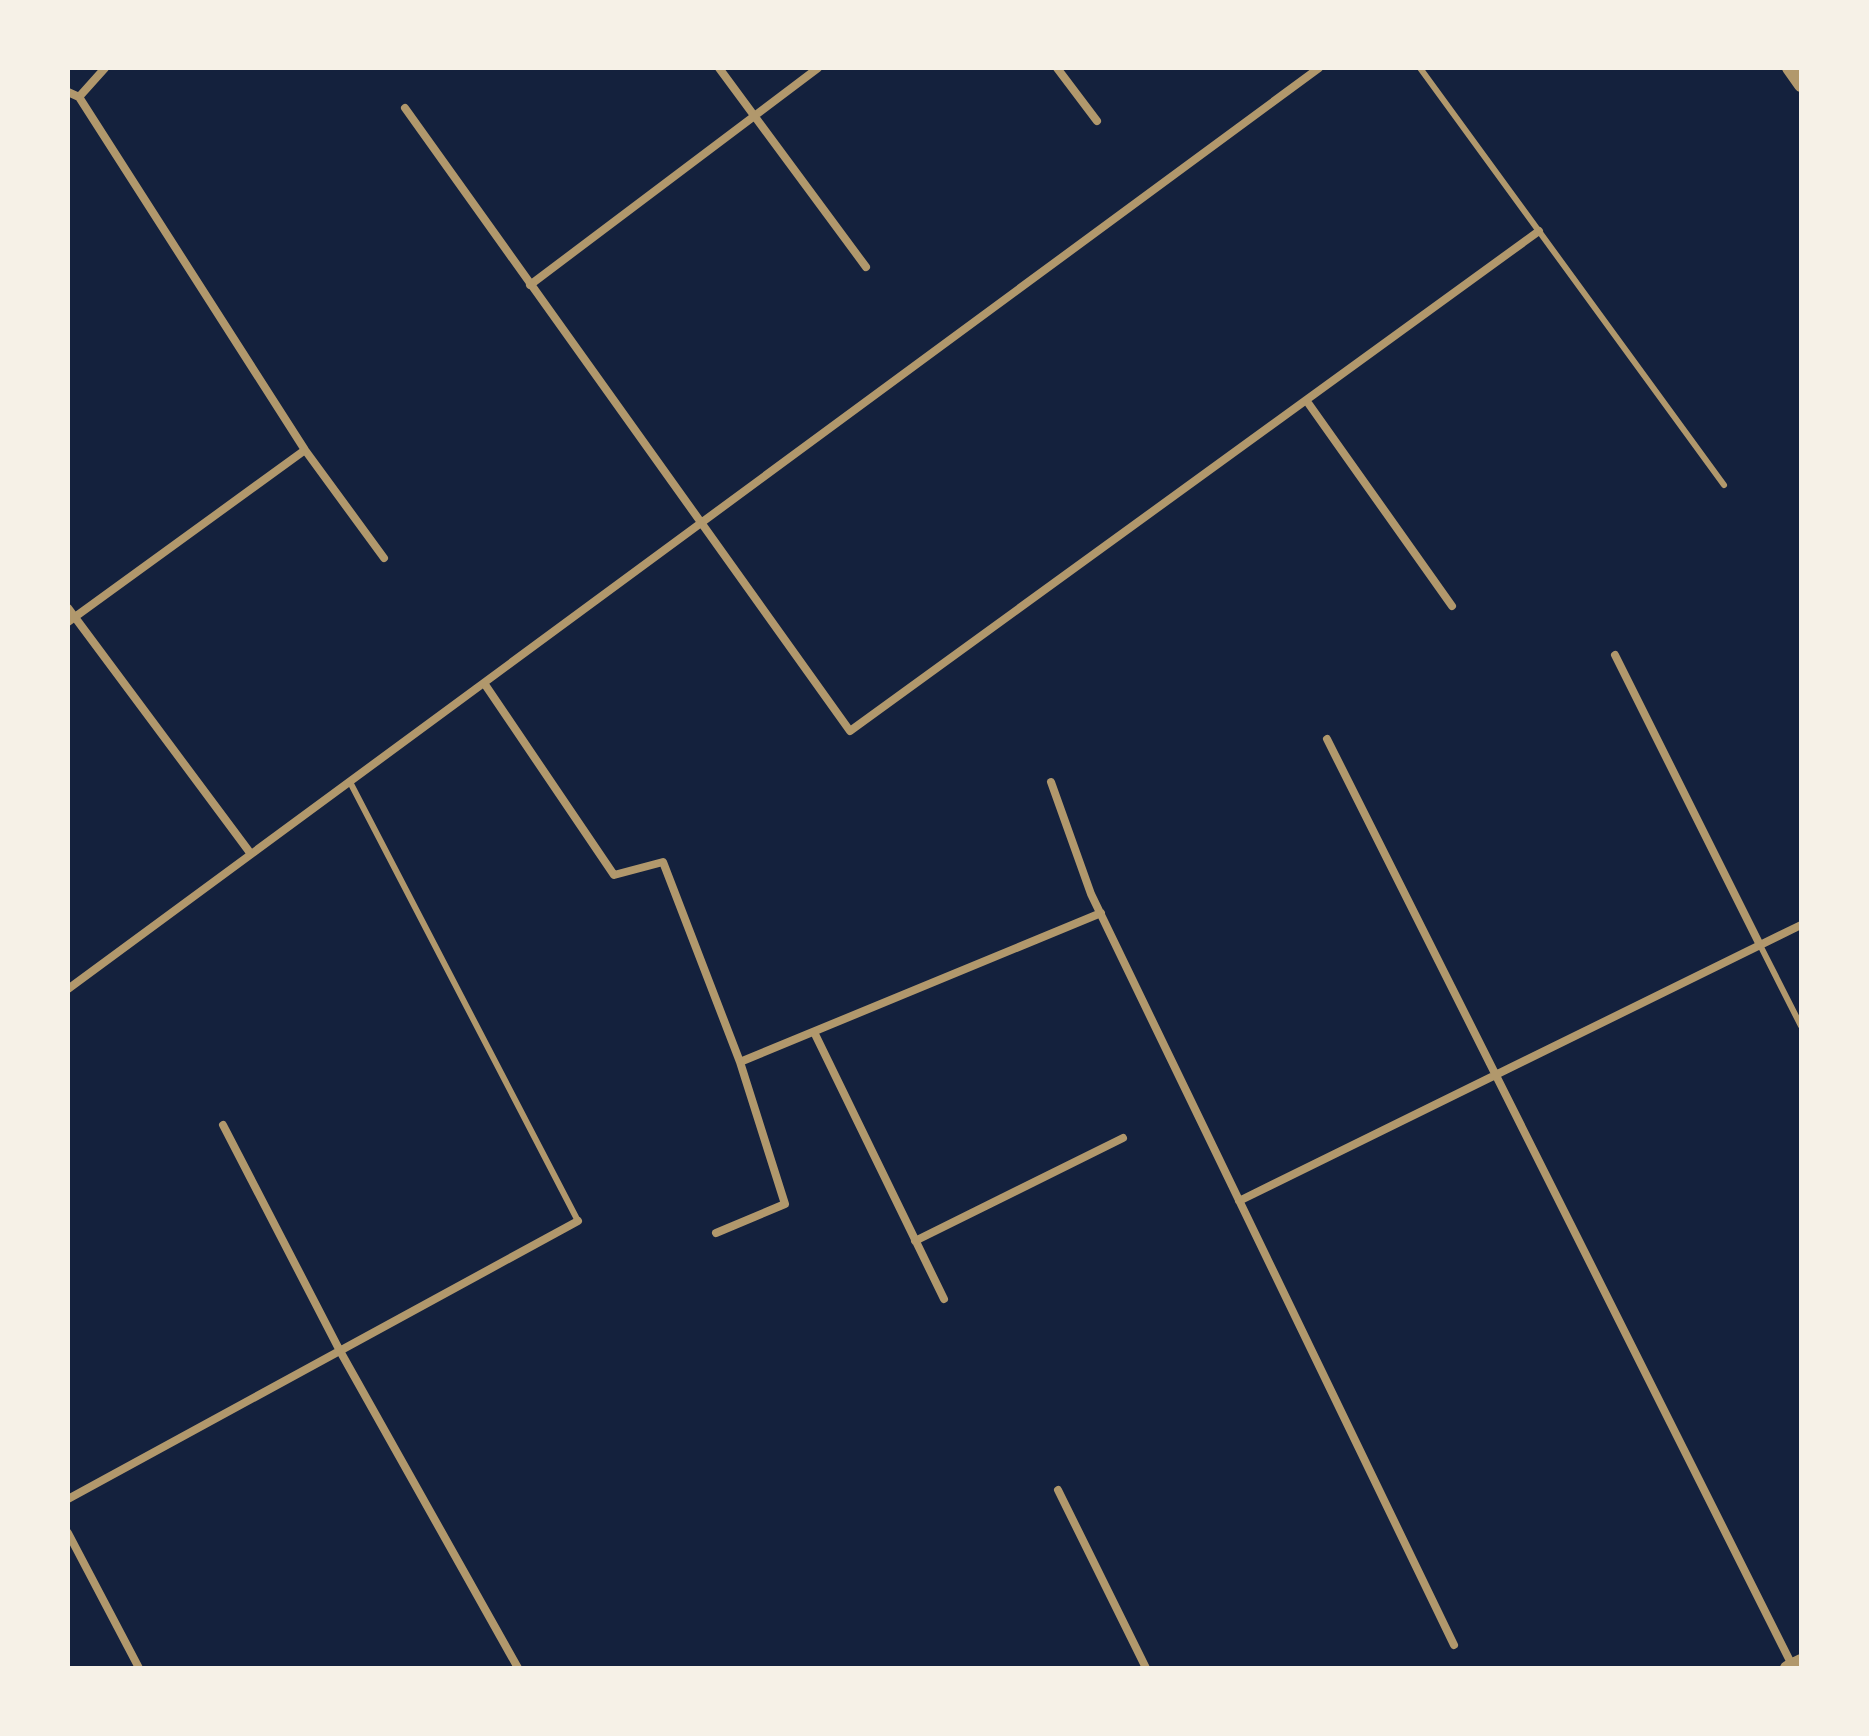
<svg xmlns="http://www.w3.org/2000/svg" width="1869" height="1736" font-family="'Titillium Web',sans-serif">
  <style>
    .lines { fill: none; stroke-linecap: round; stroke-linejoin: round }
    .service { stroke: #b1986c; stroke-width: 6 }
    .minor { stroke: #b1986c; stroke-width: 8 }
    .tertiary { stroke: #b1986c; stroke-width: 14 }
  </style>
  <rect width="100%" height="100%" fill="#14213d"/>
  <g class="lines">
    <path class="service" d="M1420,68L1724,485
      M351,784L578,1221
      M1760,945L1801,1026"/>
    <path class="minor" d="M719,68L866,267
      M1057,68L1097,121
      M68,92L79,97L105,68
      M79,97L305,450L384,558
      M405,108L850,731L1539,231
      M530,285L818,68
      M1306,400L1452,606
      M68,608L251,854
      M68,622L305,450
      M1615,655L1760,945
      M484,683L614,875L663,862L740,1062L785,1204L716,1233
      M1327,739L1792,1665
      M1051,782L1091,894L1454,1645
      M68,989L1319,68
      M814,1032L944,1299
      M740,1062L1101,913
      M223,1125L340,1351L518,1668
      M1239,1201L1801,925
      M915,1241L1123,1138
      M1058,1490L1146,1668
      M68,1499L578,1221
      M68,1533L139,1668"/>
    <path class="tertiary" d="M1789,68L1801,85
      M1787,1668L1801,1661"/>
  </g>
  <rect width="1869" height="1736" fill="none" stroke="#f6f1e7" stroke-width="140"/>
</svg>
